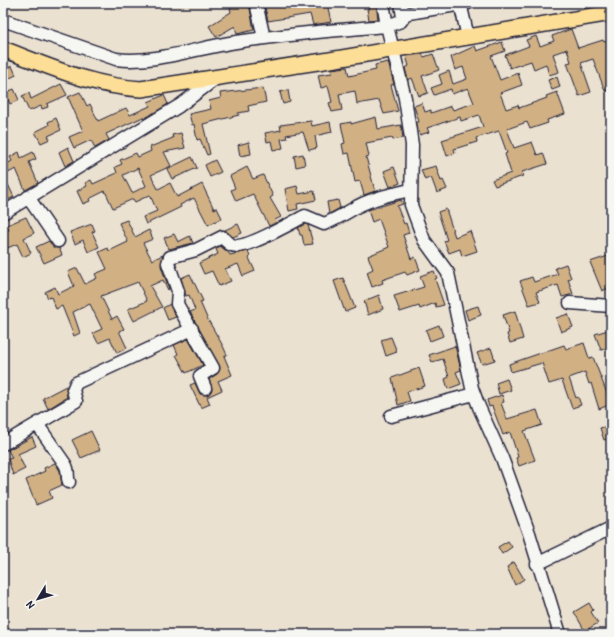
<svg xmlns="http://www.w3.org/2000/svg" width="614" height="637" font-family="'Patrick Hand',sans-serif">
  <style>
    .building { fill: #d1b184; stroke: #22223b; fill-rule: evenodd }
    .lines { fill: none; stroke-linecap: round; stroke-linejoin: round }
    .minor-casing { stroke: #22223b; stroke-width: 15 }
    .major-casing { stroke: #22223b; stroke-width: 18 }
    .minor { stroke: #f6f6f2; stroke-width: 12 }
    .major { stroke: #fdde96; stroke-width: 15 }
  </style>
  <rect width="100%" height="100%" fill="#ebe1d1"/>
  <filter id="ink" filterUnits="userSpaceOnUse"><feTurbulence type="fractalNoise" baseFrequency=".025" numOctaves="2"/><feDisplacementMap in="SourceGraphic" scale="8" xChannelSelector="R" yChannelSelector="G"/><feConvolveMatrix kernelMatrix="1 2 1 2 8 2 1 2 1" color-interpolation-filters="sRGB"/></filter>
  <g filter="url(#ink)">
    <path class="building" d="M229,3H249L254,30L237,34L235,26L216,37L209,26L231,12Z
      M264,3H268V6L280,3H297L298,8L327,3L331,22L313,25L310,14L268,21Z
      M367,3H376L378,19L369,20L367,9H369Z
      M571,29L578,48L603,40L604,42L611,40V89L605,91L593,59L581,63L591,92L579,96L567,63L571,62L567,49L553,54L559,72L549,75L546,64L534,69L531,61L510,68L505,55L529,46L526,40L536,36L540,46L554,41L552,36Z
      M502,42L505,51L491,56L500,80L518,73L522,85L500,93L506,109L518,105L519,108L547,98L546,96L557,92L565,114L547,120L548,123L530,129L527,122L507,129L514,148L532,142L537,155L543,153L547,164L522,172L523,176L495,186L492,180L511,173L505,154L507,153L499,131L476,138L477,142L454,149L455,153L447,156L442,140L483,127L479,115L461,121L460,117L427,128L429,132L420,135L416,123L419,122L414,106L422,103L425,112L431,110V113L451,106L453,110L474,103L468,88L452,94L451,89L434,95L431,88L442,84L439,75L449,71L453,84L467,79L463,67L455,70L451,57L475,46L477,51Z
      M422,54L424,57L433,54L439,70L422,76L428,93L419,96L412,78L408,80L405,68L409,66L406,56Z
      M388,62L394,84L391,85L398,111L384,114L379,100L357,104L355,91L339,94L342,110L332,112L329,103L332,102L328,86L321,88L318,75L332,73L331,69L347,67L349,76L376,70L375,65Z
      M12,66L16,75L6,80L3,70Z
      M557,77L560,87L552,90L548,80Z
      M61,84L67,95L47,104L48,107L42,109L41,106L29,111L22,96L29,93L31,99Z
      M263,88L266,102L248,106L249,111L238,113L239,115L203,124L210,154L207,155L200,139L197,140L194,124L192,125L189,114L211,109L209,101L221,98L220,93Z
      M14,89L19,100L10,104L5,93Z
      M288,90L290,102L283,104L280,92Z
      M80,92L87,106L90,104L98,121L126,108L130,115L150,106L148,102L164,95L168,104L144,119L143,117L106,134L109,140L95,148L91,140L74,148L69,137L83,131L68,97Z
      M376,117L378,129L401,125L403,138L393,140L392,138L366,143L369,156L366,157L375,191L364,195L360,181L355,182L349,153L344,154L342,144L345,143L341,124L351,122V124Z
      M56,118L61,130L48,136L50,139L41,143L35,132L49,125L48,122Z
      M311,121L312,126L330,122L332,132L315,136L317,148L309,150L303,132L286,135L287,138L281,139L283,148L273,150L271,141L267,142L265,133L281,130L280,125Z
      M181,133L185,148L164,152L171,166L151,175L158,189L170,183L177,197L202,184L214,209L217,208L222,218L208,225L194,198L180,205L181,207L146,224L143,217L157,211L150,195L135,202L133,199L113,208L105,191L89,199L90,201L83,204L77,191L87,186L85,183L91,180L93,184L117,173L115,167L122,164L120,160L136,153L138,157L151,151L150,147L173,138L172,135ZM138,168L146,186L132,193L123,175Z
      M249,142L251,154L240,156L238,145Z
      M68,147L74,161L65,166L59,152Z
      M19,152L21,158L33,152L36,159L29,162L38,183L25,190L16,169L8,173L5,165L12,161L10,157Z
      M303,154L305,165L296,167L294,156Z
      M192,157L197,168L172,179L167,169Z
      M215,160L221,172L210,177L205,165Z
      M436,166L441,181L443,180L447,189L437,193L431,177L425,180L421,170Z
      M247,167L253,179L263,175L273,196L270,198L281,217L275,220L277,222L269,226L253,194L236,201L231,190L235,188L230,176Z
      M394,167L400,183L390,187L384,171Z
      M3,174L14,197L3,202Z
      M297,186L299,194L314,191L316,200L297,204L298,209L289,211L285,189Z
      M338,200L340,208L329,214L327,202Z
      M401,200L403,204L397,206L404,224L406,223L409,233L403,235L411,259L415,257L420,270L407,275L405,272L382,280L383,283L372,287L367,272L373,269L368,256L389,247L379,219L372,222L368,210Z
      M446,209L455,237L470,231L477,251L462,256L460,249L449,253L444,241L447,240L438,212Z
      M26,217L34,233L24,238L31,253L23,257L17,244L5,249L3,244V232L9,230L7,225Z
      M127,220L135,237L149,230L153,239L143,243L152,260L163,255L161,266L169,289L168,290L163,280L150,286L162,307L134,321L128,309L147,301L138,282L101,296L112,319L117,316L124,329L119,331L127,348L117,353L110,338L98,343L93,333L102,329L90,304L73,312L80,333L74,336L62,306L56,309L51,297L48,298L45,292L55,287L58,294L74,286L68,272L77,268L85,284L97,278L95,274L107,269L99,252L108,248L109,251L128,242L119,223Z
      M92,224L95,231L92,232L99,247L88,252L83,240L75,244L70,232Z
      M238,224L242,233L233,237L225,230Z
      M305,224L308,225L313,244L304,245L302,235H300L298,228Z
      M174,234L178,242L190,236L193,243L169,249L164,238Z
      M49,241L54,248H59L62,255L44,263L36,247Z
      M220,246L228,252L230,255L248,251L250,257L249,258L255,271L243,276L238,264L225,269L231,281L219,286L212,271L204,274L199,263L218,254L216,249Z
      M611,255V287L602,291L590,262Z
      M566,264L571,278L568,279L573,294L562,297L558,285L536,292L540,302L529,305L520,281L532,277L534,282L558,274L555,268Z
      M434,271L437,278L435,279L444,305L436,307L435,303L420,309L419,306L400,312L394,296L424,287L420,276Z
      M190,274L203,301L200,302L207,318L223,346L227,355L224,356L232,375L218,381L222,390L207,397L210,404L201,408L190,385L195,383L200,394L208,395L212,389L209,379L217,374L220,368L190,312L195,310L189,295L186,296L185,293L181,278Z
      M343,278L355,308L345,312L334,281Z
      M379,295L383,309L368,315L364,301Z
      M170,304L176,317L168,320L163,308Z
      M478,306L481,315L468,320L465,310Z
      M515,311L523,339L510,343L507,334L509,333L503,315Z
      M568,314L573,327L561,332L556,318Z
      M439,325L443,336L430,341L426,330Z
      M611,329V347L601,350L595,334Z
      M391,337L397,352L386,356L381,340Z
      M188,339L203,365L186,373L176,355L178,354L174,345Z
      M584,343L589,358L593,357L611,404L599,409L591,383L589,384L585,372L569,378L576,398L578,397L581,405L572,408L562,380L549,384L542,363L511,372L509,364L564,345L566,349Z
      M455,346L461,370L456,372L461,384L448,389L445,379L449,377L443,359L432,362L429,355Z
      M491,348L495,360L482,364L477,353Z
      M419,368L425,386L407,392L410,401L398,405L392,378Z
      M507,379L511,390L499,394L496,383Z
      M66,386L67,397L48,409L43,398Z
      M502,395L504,402L501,403L507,419L537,410L542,425L524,431L535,460L519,466L516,458L518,457L510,432L503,435L492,406L489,407L487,400Z
      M611,425V438L604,440L600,428Z
      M91,431L100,450L81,458L72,440Z
      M32,437L36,446L18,454L25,469L13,475L8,459L12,458L8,450Z
      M55,463L60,471L62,485L49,491L52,498L36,505L26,480L45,471L44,468Z
      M508,541L512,547L502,554L498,547Z
      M514,562L524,579L515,585L507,567Z
      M589,603L593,610L591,612L598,623L585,631L574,612Z"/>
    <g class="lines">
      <g class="minor-casing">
        <path id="minor" d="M256,3L264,38
          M401,3L403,18L401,21L387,26L405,98L412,145L411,205L424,240L448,273L472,388L479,407L502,458L529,533L560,634
          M460,3L468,37
          M403,14L468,3
          M3,20L116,59C150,64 195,49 230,43C281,35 334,30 387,26L383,3
          M28,197L58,241
          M3,213L179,106L218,77
          M570,303L611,306
          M205,388L200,376L213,368L177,304L178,291L168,263L170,257L196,250L222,237C227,242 230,246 237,246C251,246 291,223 305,216L324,224C337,219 346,213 358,206C374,198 392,194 410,190
          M391,416L474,394
          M37,424L65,464C70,472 66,475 69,482
          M3,444L76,401L73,390L76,383L192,329
          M537,564L611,528"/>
      </g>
      <g class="major-casing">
        <path id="major" d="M3,49C48,66 92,86 141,89L324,61L611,13"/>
      </g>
      <use href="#minor" class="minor"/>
      <use href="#major" class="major"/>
    </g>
  </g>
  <rect width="614" height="637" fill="none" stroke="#f6f6f2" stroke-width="16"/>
  <rect x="8" y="8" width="598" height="621" fill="none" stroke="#22223b" stroke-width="1.5" filter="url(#ink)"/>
  <g transform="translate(38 599) rotate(232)" stroke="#f6f6f2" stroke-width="3" paint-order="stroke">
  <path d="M0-3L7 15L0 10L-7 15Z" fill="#22223b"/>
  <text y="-6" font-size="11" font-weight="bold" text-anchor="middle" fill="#22223b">N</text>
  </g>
</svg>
